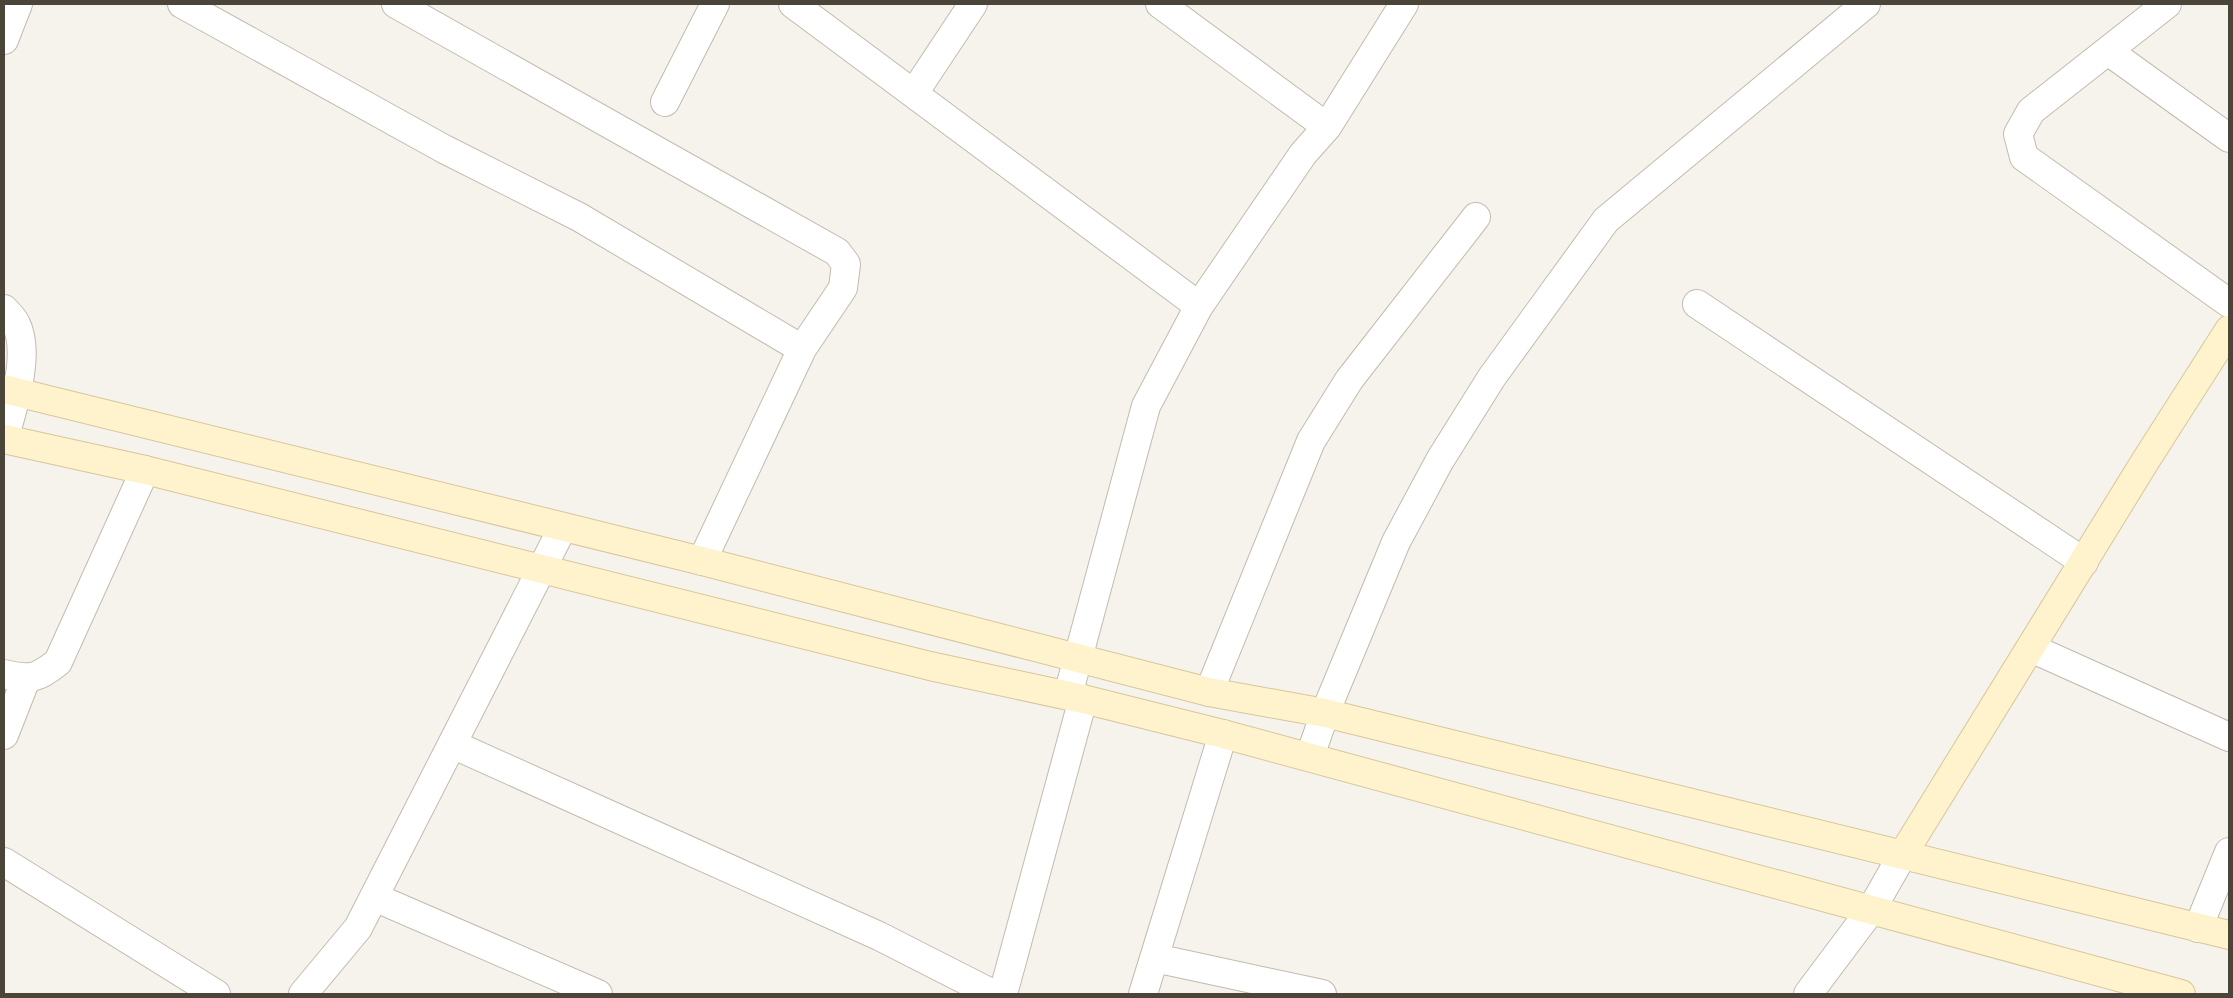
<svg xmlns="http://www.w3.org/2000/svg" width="2233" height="998" font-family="'Exo 2',sans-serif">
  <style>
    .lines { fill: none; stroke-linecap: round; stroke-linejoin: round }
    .street-casing { stroke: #c2bbae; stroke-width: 30 }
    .secondary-casing { stroke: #d6c79b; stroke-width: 30 }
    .street { stroke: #fff; stroke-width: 28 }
    .secondary { stroke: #fff3cd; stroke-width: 28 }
  </style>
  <rect width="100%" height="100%" fill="#f6f3ec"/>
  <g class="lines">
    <g class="street-casing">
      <path id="street" d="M182,4L444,149L579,217L802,349
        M396,4L837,252L846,264L843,288L802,349L702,561
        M793,4L1199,306
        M1160,4L1327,127
        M2167,4L2031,111L2018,134L2024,157L2229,303
        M4,40L18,4
        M2108,51L2229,138
        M914,93L973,4
        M665,102L715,4
        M1697,304L2084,562
        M4,309C8,313 14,319 16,324C31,354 13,408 4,439
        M2031,648L2229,737
        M4,674C30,680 37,679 58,662L145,470
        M1209,692L1311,441L1349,380L1476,217
        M1068,695L1146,406L1199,306L1303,154L1327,127L1404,4
        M4,735L26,679
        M452,744L879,936L993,994
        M1310,756L1325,713L1396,542L1440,460L1492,377L1606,220L1866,4
        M4,862L216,994
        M374,897L598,994
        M2198,928L2229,852
        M1155,958L1322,994
        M303,994L358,928L563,527
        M1003,994L1083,699
        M1143,994L1223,734
        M1808,994L1871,910L1903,854"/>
    </g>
    <g class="secondary-casing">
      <path id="secondary" d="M4,389L702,561L1209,692L1325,713L2229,935
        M4,439L145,470L930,666L1083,699L1223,734L2181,994
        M1903,854L2146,460L2229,330"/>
    </g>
    <use href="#street" class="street"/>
    <use href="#secondary" class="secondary"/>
  </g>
  <rect width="2233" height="998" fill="none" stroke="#4b4439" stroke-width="10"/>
</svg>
